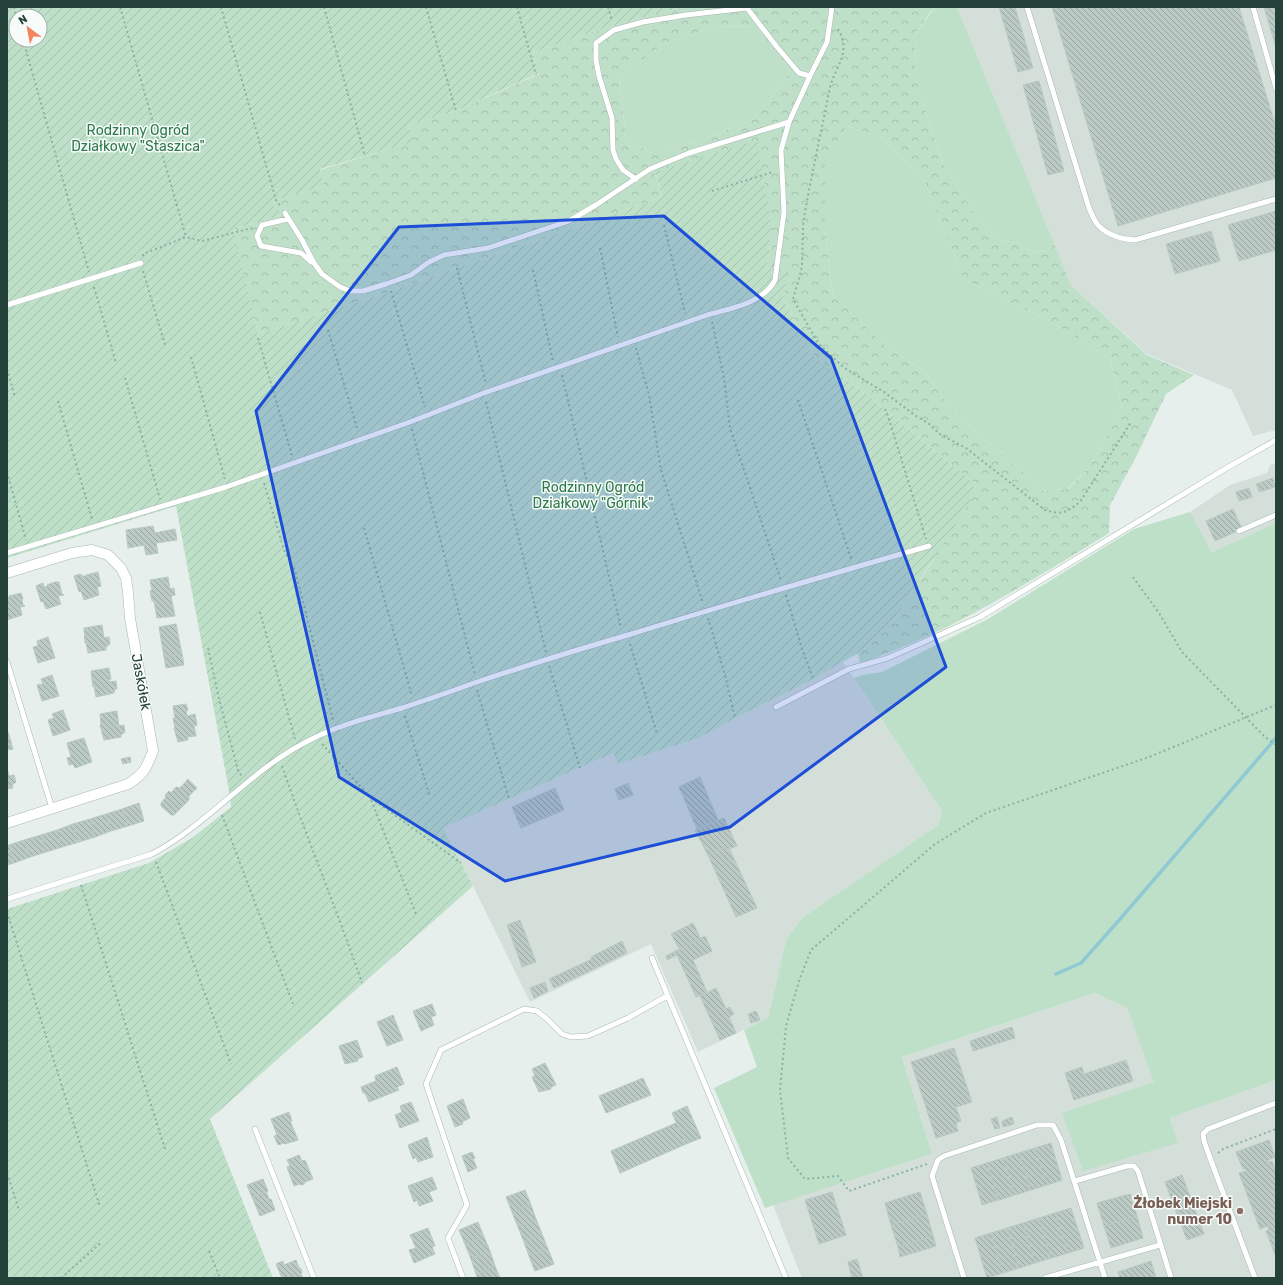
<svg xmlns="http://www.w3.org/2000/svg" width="1283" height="1285" font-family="Rubik,sans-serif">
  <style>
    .built { fill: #d4dfda }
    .green { fill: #bfe0c8 }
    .forest { fill: url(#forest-crowns); fill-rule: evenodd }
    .garden { fill: url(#garden-furrows); fill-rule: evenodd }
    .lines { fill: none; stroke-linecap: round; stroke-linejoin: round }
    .stream { stroke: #8ec9d4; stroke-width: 3.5 }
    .building { fill: url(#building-back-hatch); stroke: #b8c9c2 }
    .lane-casing { stroke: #a8b8b2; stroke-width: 6 }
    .street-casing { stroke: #a8b8b2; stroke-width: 11 }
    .path { stroke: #86b3a5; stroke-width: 2; stroke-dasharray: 2 3; stroke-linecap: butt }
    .lane { stroke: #fff; stroke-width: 5 }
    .street { stroke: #fff; stroke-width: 10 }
    .marked { fill: #1d4ed8; fill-opacity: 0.2; stroke: #1d4ed8; stroke-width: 3; stroke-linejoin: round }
    .education-dot { fill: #8d6e63; stroke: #f7fbf9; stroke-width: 1.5 }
    .labels { text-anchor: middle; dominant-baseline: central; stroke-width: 3; stroke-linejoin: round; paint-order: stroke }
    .park-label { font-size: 14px; fill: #2d7a4b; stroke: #f7fbf9 }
    .street-label { font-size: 14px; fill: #24423a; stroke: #f7fbf9 }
    .education-label { font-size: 14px; font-weight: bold; fill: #785e54; stroke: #f7fbf9; text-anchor: end }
  </style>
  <defs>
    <pattern id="forest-crowns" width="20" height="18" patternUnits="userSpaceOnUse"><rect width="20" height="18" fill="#bfe0c8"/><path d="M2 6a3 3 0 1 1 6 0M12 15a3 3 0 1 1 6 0" fill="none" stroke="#a4c1ad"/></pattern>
    <pattern id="garden-furrows" width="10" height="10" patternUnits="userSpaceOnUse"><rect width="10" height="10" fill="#bfe0c8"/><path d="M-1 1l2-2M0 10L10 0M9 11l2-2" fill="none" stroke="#a4c1ad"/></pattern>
    <pattern id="building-back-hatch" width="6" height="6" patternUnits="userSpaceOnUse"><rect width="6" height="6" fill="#bbcac4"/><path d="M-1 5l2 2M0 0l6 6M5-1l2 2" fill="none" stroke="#98a6a0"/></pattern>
  </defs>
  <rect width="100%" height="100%" fill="#e6efeb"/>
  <path class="built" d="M957,7H1276V430L1253,436L1232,390L1147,354L1071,285Z
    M1276,463V523L1212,552L1190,512L1230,485L1267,473L1270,465Z
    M843,662L942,811L938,825L802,918L786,940L768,1018L698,1052L651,944L530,1002L473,886L443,828L613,753L618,764L699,738L735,718L814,679Z
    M1095,993L1127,1008L1155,1083L1063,1113L1178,1143L1170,1118L1276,1080V1278H802L773,1205L932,1154L902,1057Z"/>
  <path class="green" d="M941,7H957L1054,243L1047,252L1031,251L1015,243L999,240L979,221L942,162L916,80L915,35L932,11Z
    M756,26L790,71L783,83L753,119L709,137L654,154L626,139L619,77L665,43L715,27Z
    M847,126L882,138L925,182L964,280L1047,320L1110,358L1122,408L1088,469L1067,489L1038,491L1023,472L957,416L924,371L887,347L833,296L825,230V164Z
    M1190,512L1212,552L1276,523V1080L1170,1118L1178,1143L1083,1171L1062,1113L1154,1082L1127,1008L1095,993L902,1057L932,1154L765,1208L714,1088L757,1067L744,1030L768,1018L786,940L802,918L938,825L942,811L854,678L862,675L882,672L988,619L1134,529Z"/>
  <path class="forest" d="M682,7H941L931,11L915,35L916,80L942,162L979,221L999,240L1015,243L1031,251L1047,252L1054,243L1071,285L1147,355L1194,375L1166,394L1136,457L1110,505L1109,533C1050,569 991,607 928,636C905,646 883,656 860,663L858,653L876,640L889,628L932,562L974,483L870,397L814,356L783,299L787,271L767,268L772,229L655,173L662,197L391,291L258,334L232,229L278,217L274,201L324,186L320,170L412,142L409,125L456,111L539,74L533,53L598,30ZM756,26L790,71L783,83L753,119L709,137L654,154L626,139L619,77L665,43L715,27ZM847,126L882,138L925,182L964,280L1047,320L1110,358L1122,408L1088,469L1068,489L1038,491L1023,472L957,416L924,371L887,347L833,296L825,230V165Z"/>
  <path class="garden" d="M7,7H682L598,30L533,53L539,73L456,111L409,125L413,142L320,169L324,186L274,201L278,217L233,229L258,334L391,291L662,197L655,172L757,140L772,229L767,268L788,271L783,299L814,356L870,397L974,483L970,502L889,628L876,640L858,653L814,679L735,718L699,738L618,764L613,753L443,828L473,886L210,1119L273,1278H7V909L149,863L192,838L231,807L228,785L176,506L7,558ZM16,16H40V40H16Z"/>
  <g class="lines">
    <path class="stream" d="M1056,974L1081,963L1121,918L1276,738"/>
  </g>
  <path class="building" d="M999,7H1015L1033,68L1018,72Z
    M1052,7H1239L1276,127V178L1118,226Z
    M1264,7H1276V48Z
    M1039,81L1064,171L1048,175L1023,85Z
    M1276,211V250L1239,261L1228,225Z
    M1211,231L1220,261L1175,274L1166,244Z
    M1273,478L1275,487L1259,492L1256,484Z
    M1249,488L1252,497L1239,501L1236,492Z
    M1233,509L1242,529L1215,541L1206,521Z
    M153,526L155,533L175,529L177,540L156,543L158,553L146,555L144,545L128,548L126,530Z
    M98,572L101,586L97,587L99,595L84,600L81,591L79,592L74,576L80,574L82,575L83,577L86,575Z
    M168,577L170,589L174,588L175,595L171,596L175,616L157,618L154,601H152L150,591L152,590L150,580Z
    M55,582H59L62,594H63L64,595L58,596L61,604L46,609L43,601L41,602L36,586L43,583L44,587L48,586L47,585Z
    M21,593L23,599L22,600L23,605L25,606L20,607L22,615L7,620V598H9V596Z
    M176,624L182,654L164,657L159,627Z
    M102,625L104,638L109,637L110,644L106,647V650L88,653L86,643H85L84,628Z
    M48,637L55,658L38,663L33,647L38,646L37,641Z
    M182,654L184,665L166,668L164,657Z
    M109,668L111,679L109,680V682L116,681L117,689H115L114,693L96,697L94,686L93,687L91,671Z
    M52,675L59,696L42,701L37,685L43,684L41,679Z
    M186,704L188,710L186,711L187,716L195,714L197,725L194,726L196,736L187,737L188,740L178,742L174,728H175L173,718H175L173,706Z
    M63,710L70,730L53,736L48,720L54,718L52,714Z
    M117,711L119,726L124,725L125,732L121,735V737L104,740L100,725L101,724L100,714Z
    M7,732H8L13,749L7,750Z
    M84,738L92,762L75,768L73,764L69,765L67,758L71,757L67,743Z
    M130,757L131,762L123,764L121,759Z
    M7,768L9,776L14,775L16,782L12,785L13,788L7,789Z
    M700,777L718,820L697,829L679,787Z
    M188,779L197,788L189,796V800L174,815H171L161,806V803L166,797L165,795L169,791L171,793L176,787L180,788Z
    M628,783L633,795L619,800L615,789Z
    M555,788L564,810L521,828L512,807Z
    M139,803L144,821L128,826L122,809Z
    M122,809L128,826L111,831L106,814Z
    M106,814L111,831L95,837L90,819Z
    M724,818L737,846L729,849L728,846L708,855L695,830Z
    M90,819L95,837L79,842L73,824Z
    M73,824L79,842L62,847L57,830Z
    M57,830L62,847L46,852L41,835Z
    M41,835L46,852L30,857L24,840Z
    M24,840L30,857L14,863L9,845Z
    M9,845L14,863L7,865V846Z
    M728,846L757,908L736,917L708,855Z
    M520,920L536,962L522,967L507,925Z
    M693,923L701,939L680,950L671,934Z
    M705,936L712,951L693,960L707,992L696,997L677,955L667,960L666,956Z
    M622,941L627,953L596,968L591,957Z
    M592,959L596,968L554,988L549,979Z
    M545,982L548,991L534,998L530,988Z
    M716,988L726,1009L730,1007L734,1014L729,1017L736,1033L720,1040L700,996Z
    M432,1004L436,1015L431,1017L434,1025L421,1031L413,1011Z
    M756,1011L760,1020L751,1023L748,1014Z
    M393,1015L403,1040L387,1046L377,1022Z
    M1012,1027L1015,1038L973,1051L970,1041Z
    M357,1040L363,1057L357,1059L358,1061L345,1064L339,1046Z
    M954,1048L972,1102L956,1107L961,1121L956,1123L958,1131L936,1138L911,1062Z
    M1126,1060L1133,1081L1074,1100L1065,1073L1082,1067L1084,1074Z
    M545,1063L556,1085L551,1087V1089L539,1092L532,1077L535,1076L532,1069Z
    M397,1067L404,1084L397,1087L399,1090L369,1102L365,1093H363L361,1087L376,1081L375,1076Z
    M643,1078L651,1095L606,1113L599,1096Z
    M463,1099L470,1118L462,1122L463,1124L455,1127L447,1106Z
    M411,1102L419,1121L400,1128L395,1115L402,1112L400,1106Z
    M687,1106L701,1138L686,1144L672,1113Z
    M289,1112L292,1121H290L298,1140L285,1144L284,1143L278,1145L274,1136L277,1135L271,1119Z
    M997,1117L1000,1128L995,1129L991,1119Z
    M1012,1117L1014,1124L1003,1127L1002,1121Z
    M676,1123L686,1144L620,1173L611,1151Z
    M427,1137L433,1157L418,1162L416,1157L413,1159L408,1145Z
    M1269,1140L1275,1157L1268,1160L1269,1162L1272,1161L1276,1172V1257L1266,1231L1269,1230L1268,1226L1260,1229L1239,1173L1246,1171L1245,1168L1243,1169L1236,1152Z
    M1051,1143L1062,1180L1047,1185L1035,1148Z
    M1035,1148L1047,1185L1031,1190L1019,1153Z
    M472,1152L475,1158L473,1159L477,1168L468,1172L462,1156Z
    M1019,1153L1031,1190L1015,1195L1003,1158Z
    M299,1155L302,1161L305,1160L313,1179L305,1182L304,1184L302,1185L299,1184L294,1186L287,1167L290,1166L287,1160Z
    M1003,1158L1015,1195L999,1200L987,1163Z
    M987,1163L998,1200L982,1205L971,1168Z
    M1182,1175L1204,1234L1187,1240L1165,1182Z
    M432,1177L437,1189L429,1192L433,1201L419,1206L417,1200L414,1202L408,1186Z
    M263,1179L268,1191L252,1197L247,1185Z
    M525,1190L531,1205L512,1212L506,1197Z
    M266,1191L269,1199H271L275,1210L260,1216L252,1197Z
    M832,1192L846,1235L819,1244L805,1200Z
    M920,1192L927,1214L891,1225L885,1203Z
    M1130,1194L1137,1216L1104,1226L1097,1203Z
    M531,1205L536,1219L518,1227L512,1212Z
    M1071,1208L1084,1248L1068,1253L1055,1213Z
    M1055,1213L1068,1253L1051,1258L1039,1218Z
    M927,1214L933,1236L898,1247L891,1225Z
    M1137,1216L1143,1238L1111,1248L1104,1226Z
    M1039,1218L1051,1258L1035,1263L1023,1223Z
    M536,1219L542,1234L524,1242L518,1227Z
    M478,1222L484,1237L465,1244L459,1230Z
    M1023,1223L1035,1263L1019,1268L1007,1228Z
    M428,1228L435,1246L432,1247L435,1254L414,1263L409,1250L416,1248L410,1235Z
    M1007,1228L1019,1268L1003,1273L991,1233Z
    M991,1233L1003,1273L987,1278L975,1238Z
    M542,1234L548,1249L529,1256L524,1242Z
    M933,1236L936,1246L900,1257L898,1247Z
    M484,1237L490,1251L471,1259L465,1244Z
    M548,1249L554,1264L535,1271L529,1256Z
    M490,1251L495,1266L476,1274L471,1259Z
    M857,1259L863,1278H852L848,1262Z
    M296,1260L299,1268L301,1269L302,1272L301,1274L303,1278H282L276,1264L283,1261L284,1265Z
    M1151,1261L1156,1278H1120L1118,1272Z
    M495,1266L500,1278H478L476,1274Z"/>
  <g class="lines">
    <g class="lane-casing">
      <path id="lane" d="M1027,7L1089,208C1091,213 1094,220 1098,225C1107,235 1121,239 1135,240L1276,199
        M1253,7L1276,88
        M636,179L623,170L616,159L613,150L612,118L599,76L596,60V43L614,30L643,22L686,15L747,8L777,47L799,73L810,76
        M285,213L302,240L314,263L322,274L340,287L350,291H363L386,284L411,275L429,262L444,255L488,248L569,221L596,205L650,169L689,153L789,122
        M288,219L262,225L257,236L261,246L301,253L311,262
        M7,305L141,263
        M1239,531L1276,515
        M7,553L226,487L410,422L484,393L710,314C733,308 763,303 775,280L784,212L781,150L789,122L810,76L827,42L832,7
        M7,662L52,808
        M776,707L849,669L888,658L980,617L1225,469L1276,440
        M7,899L152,854C212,822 252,767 314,738C342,724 372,717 402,708C426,700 450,692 474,683C525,666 576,650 628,635C728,604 828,575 929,546
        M652,958L786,1278
        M255,1129L314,1278
        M1075,1181L1127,1166H1134L1138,1171L1171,1278
        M463,1278L448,1238L467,1205L426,1084L441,1050L524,1009L537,1011L547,1019L562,1034L571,1037L588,1036L628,1018L667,996
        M964,1278L932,1176L938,1160L944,1156L1037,1125H1053L1061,1140L1105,1278
        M1045,1278L1160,1245
        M1255,1278L1210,1158L1204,1141L1203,1134L1208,1129L1276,1103"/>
    </g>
    <g class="street-casing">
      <path id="street" d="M7,573L72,553L92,550L108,555L121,568L126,578L128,592L130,618L153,751C146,769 144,774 128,784L7,823"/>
    </g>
    <path class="path" d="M14,7L16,16
      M120,7L186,237
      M221,7L276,200L281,207
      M324,7L365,156
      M426,7L456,111
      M517,7L536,75
      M608,7L612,21
      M838,29C853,54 833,68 829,92C821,134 811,176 804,218C802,233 803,248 802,264C801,275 796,288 793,299L818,343L843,367L884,392L916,416L928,423L941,435L966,448L1045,510C1063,515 1065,513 1080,502L1131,422
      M23,40L89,272
      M712,191L773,172
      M664,225L685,313
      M600,248L618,337
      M143,256V254L186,237L202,241L252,228
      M457,268L486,384
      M533,270L553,361
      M143,271L165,345
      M94,287L116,363
      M391,291L425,407
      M712,322L724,378L730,428L781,580
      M328,330L358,431
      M258,338L292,456
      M636,348L649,395L661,470L703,603
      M191,357L225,479
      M7,369L15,397
      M562,375L621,628
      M125,378L160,499
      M798,400L852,561
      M58,401L92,519
      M486,402L546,652
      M885,409L888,416L926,539
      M412,429L475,675
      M7,472L26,540
      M264,483L284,550L295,570L333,720
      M364,528L412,696
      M1133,577L1159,613L1182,652L1264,736L1276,745
      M786,595L802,649L813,678
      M260,612L295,739
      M708,618L725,675L735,718
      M630,644L657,734
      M208,648L219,699L238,770L242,777
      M549,666L580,768
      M477,690L509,799
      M405,716L430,797
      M322,744L370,797L416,914
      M282,766C307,839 337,910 362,983
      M371,798L461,863
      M222,815L293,1004
      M156,862L231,1064
      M81,885L165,1149
      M7,912L100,1207
      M1218,1153L1223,1149L1276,1129
      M927,1164L849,1191L838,1176L805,1179L788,1158L780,1090L786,1026L799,981L811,950L935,844L986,813L1149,757L1276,705
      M7,1173L19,1210
      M209,1251L220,1278
      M61,1278L102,1242"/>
    <use href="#lane" class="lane"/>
    <use href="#street" class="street"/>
  </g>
  <path class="marked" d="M664,216L831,358L946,667L730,827L505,881L339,777L256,411L399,227Z"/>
  <circle class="education-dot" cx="1240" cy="1211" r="4"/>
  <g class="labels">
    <g class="park-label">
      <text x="138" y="130">Rodzinny Ogród<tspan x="138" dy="16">Działkowy "Staszica"</tspan></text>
      <text x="593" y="487">Rodzinny Ogród<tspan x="593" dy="16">Działkowy "Górnik"</tspan></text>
    </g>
    <g class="street-label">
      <text transform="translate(141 682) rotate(80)">Jaskółek</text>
    </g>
    <g class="education-label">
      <text x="1232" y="1203">Żłobek Miejski<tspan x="1232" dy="16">numer 10</tspan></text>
    </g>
  </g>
  <rect width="1283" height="1285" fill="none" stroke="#24423a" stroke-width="16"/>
  <g transform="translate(28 28) rotate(328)"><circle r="19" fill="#f7fbf9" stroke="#a3b1ad"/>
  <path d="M0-3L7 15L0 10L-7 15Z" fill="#f4845f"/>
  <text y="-6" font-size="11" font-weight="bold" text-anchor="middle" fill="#24423a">N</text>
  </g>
</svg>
